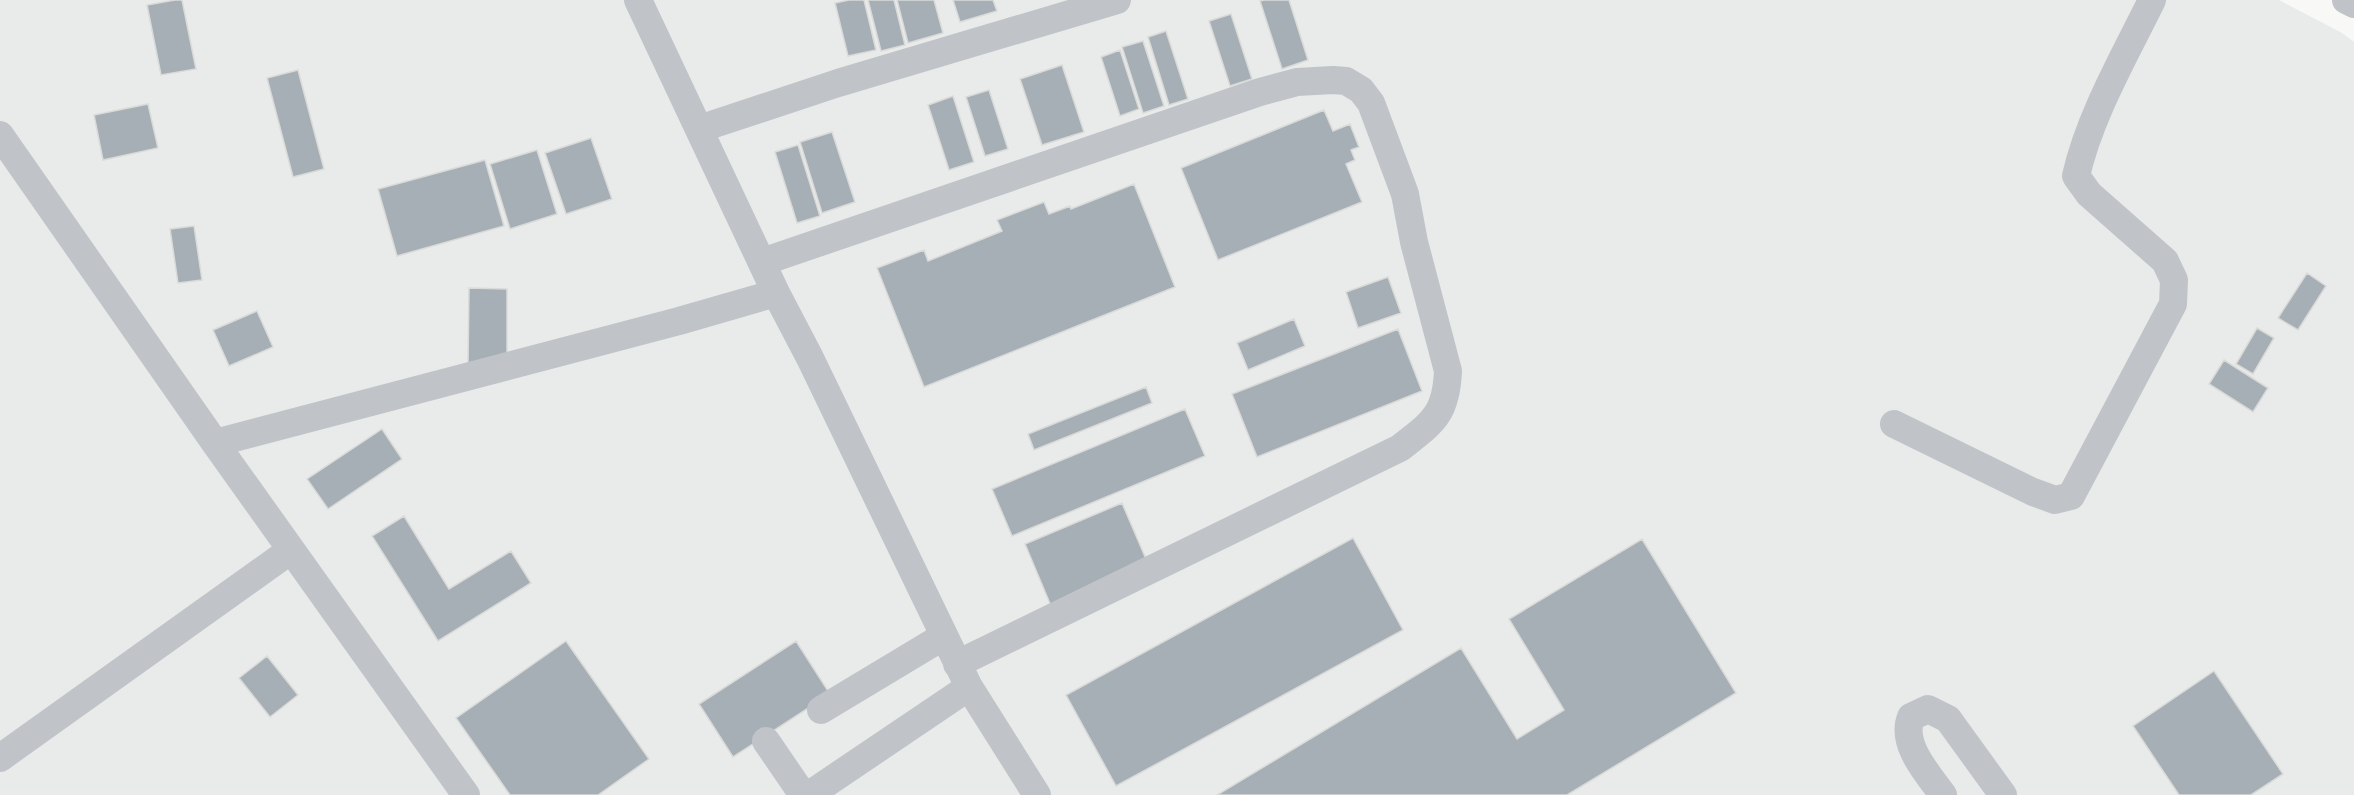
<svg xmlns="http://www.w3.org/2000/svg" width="2354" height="795" font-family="'Open Sans',sans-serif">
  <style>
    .built { fill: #e9ebea }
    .building { fill: #a7afb6; stroke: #dadbd9; stroke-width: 1.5 }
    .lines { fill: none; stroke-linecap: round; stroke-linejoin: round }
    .minor { stroke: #c0c4c8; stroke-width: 28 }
  </style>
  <rect width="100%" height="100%" fill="#f8f9f6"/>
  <path class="built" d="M0,0H2279L2342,33L2354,42V795H0Z"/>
  <path class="building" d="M175,0H182L196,69L161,75L147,5Z
    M849,0H864L876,50L848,56L835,3Z
    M868,0H894L905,45L881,51Z
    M897,0H934L943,33L908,43Z
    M953,0H993L997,11L960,22Z
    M1264,0H1289L1308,60L1282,69L1260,1Z
    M1231,14L1252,79L1230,86L1209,21Z
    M1166,31L1188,99L1169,105L1148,37Z
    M1143,41L1164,106L1143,113L1122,47Z
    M1120,50L1139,109L1120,116L1101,57Z
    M1062,65L1084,132L1042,145L1020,79Z
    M298,70L324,169L293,177L267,78Z
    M989,90L1008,149L985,156L966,97Z
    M953,96L974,162L949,170L928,105Z
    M148,104L158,148L103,160L94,115Z
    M1324,110L1333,131L1350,124L1359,147L1351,150L1355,160L1346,164L1362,202L1218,260L1181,168Z
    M832,132L855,202L822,213L800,142Z
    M591,138L612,199L566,214L545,153Z
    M798,145L820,216L797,223L775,152Z
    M537,150L557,214L510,229L490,164Z
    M485,160L504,226L397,256L378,189Z
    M1134,184L1175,287L924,387L877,268L924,250L928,261L1002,231L997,220L1044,202L1049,214L1070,206L1071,209Z
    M194,226L202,280L178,283L170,229Z
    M2307,273L2326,286L2298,330L2278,318Z
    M1388,277L1401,313L1358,328L1346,292Z
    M469,288L507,289V364H468Z
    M257,311L273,347L229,366L213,330Z
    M1294,319L1305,346L1248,370L1237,343Z
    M2257,328L2274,338L2253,374L2236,364Z
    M1398,329L1422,391L1257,457L1232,394Z
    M2224,360L2268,388L2253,412L2209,384Z
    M1146,387L1152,403L1034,450L1028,434Z
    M1185,409L1205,456L1012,536L992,489Z
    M382,429L402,459L328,509L307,479Z
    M1122,503L1149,566L1051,606L1025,544Z
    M404,516L449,589L511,551L531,583L438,641L372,536Z
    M1353,538L1403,630L1116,786L1066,695Z
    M1642,539L1736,693L1567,795H1217L1461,648L1517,739L1564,710L1509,619Z
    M566,641L649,759L598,795H510L456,718Z
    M796,641L830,694L733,757L699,704Z
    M267,656L298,695L270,717L239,678Z
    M2214,671L2283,774L2251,795H2179L2133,726Z"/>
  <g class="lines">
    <path class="minor" d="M638,0L776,293L810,358L969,687L1037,795
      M2346,0L2354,4
      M699,129L838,83L1117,0
      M0,135L215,443L466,795
      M762,262L1260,92L1297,82L1333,80L1346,81L1361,90L1371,103L1405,194L1414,242L1448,371C1446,415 1433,422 1400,448L957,664
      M1894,424L2033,492L2055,500L2071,496L2173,304L2174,280L2165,261L2089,194L2076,176C2089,117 2125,55 2152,0
      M215,443L679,321L776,293
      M821,710L944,636
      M766,741L803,795
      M0,758L291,550
      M809,795L969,687
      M1943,795C1928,774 1900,744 1911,717L1928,709L1948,719L2003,795"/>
  </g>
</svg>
